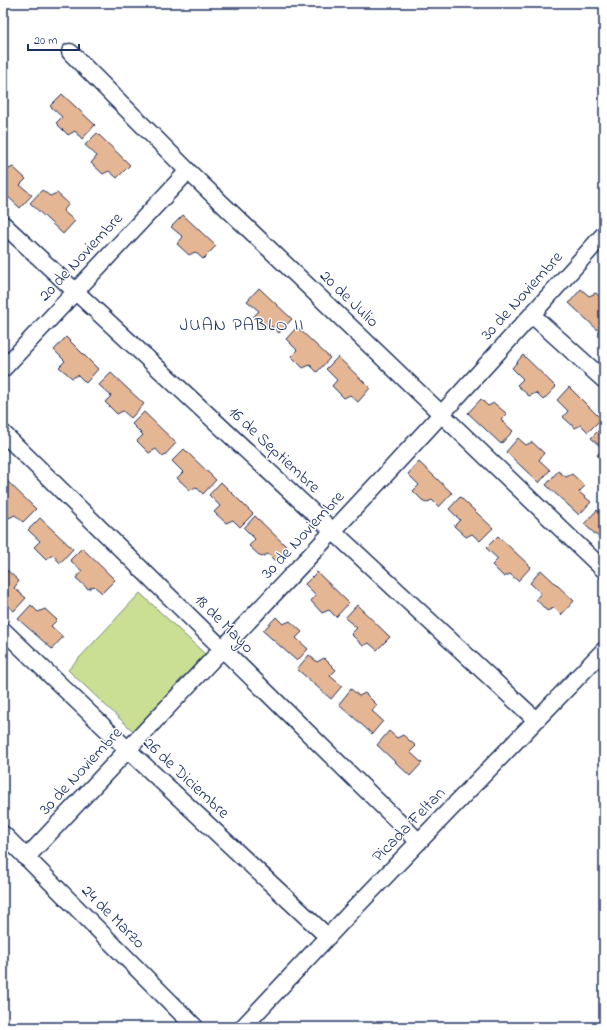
<svg xmlns="http://www.w3.org/2000/svg" width="607" height="1030" font-family="'Indie Flower',sans-serif">
  <style>
    .green { fill: #cadf94; stroke: #728779 }
    .building { fill: #e4b694; stroke: #1b2f5e }
    .lines { fill: none; stroke-linecap: round; stroke-linejoin: round }
    .street-casing { stroke: #1b2f5e; stroke-width: 19 }
    .street { stroke: #fff; stroke-width: 16 }
    .labels { text-anchor: middle; dominant-baseline: central; stroke-width: 3; stroke-linejoin: round; paint-order: stroke }
    .street-label { font-size: 17px; fill: #1b2f5e; stroke: #fff }
    .neighbourhood-label { font-size: 18px; letter-spacing: 1px; fill: #1b2f5e; stroke: #fff }
  </style>
  <rect width="100%" height="100%" fill="#fff"/>
  <filter id="ink" filterUnits="userSpaceOnUse"><feTurbulence type="fractalNoise" baseFrequency=".025" numOctaves="2"/><feDisplacementMap in="SourceGraphic" scale="8" xChannelSelector="R" yChannelSelector="G"/><feConvolveMatrix kernelMatrix="1 2 1 2 8 2 1 2 1" color-interpolation-filters="sRGB"/></filter>
  <g filter="url(#ink)">
    <path class="green" d="M140,593L207,656L135,733L68,670Z"/>
    <path class="building" d="M62,94L95,125L82,139L75,131L68,135L56,123L62,117L50,106Z
      M97,133L130,165L117,178L109,171L103,174L91,163L97,156L85,145Z
      M3,167L7,170L13,167L26,179L20,185L32,195L20,208L3,192Z
      M42,190L50,196L57,193L69,204L63,211L75,221L63,234L30,203Z
      M183,215L216,246L203,259L195,252L189,255L177,244L183,237L171,227Z
      M259,288L292,319L279,333L271,326L265,329L253,317L259,311L247,301Z
      M581,289L589,296L596,293L604,301V308L602,310L604,312V332L602,334L569,303Z
      M297,327L330,358L317,372L310,365L303,368L291,356L297,350L286,339Z
      M66,337L98,369L86,383L78,375L72,378L59,367L65,361L54,350Z
      M523,355L556,387L543,400L536,393L529,396L517,385L523,379L512,368Z
      M338,357L370,388L358,402L350,395L344,398L332,386L337,380L326,369Z
      M111,373L144,404L131,418L123,411L117,414L105,402L111,396L99,385Z
      M569,387L601,419L588,432L581,425L575,428L563,417L568,411L557,400Z
      M481,399L488,406L494,403L507,414L501,420L513,431L501,444L468,413Z
      M144,412L176,443L163,457L156,449L149,453L137,441L143,435L132,424Z
      M603,426L604,427V462L597,455L603,449L591,438Z
      M518,438L526,445L532,442L544,453L539,460L550,470L539,483L506,452Z
      M184,449L216,480L203,494L196,487L190,490L177,478L183,472L172,461Z
      M419,462L452,493L439,507L432,500L425,503L413,491L419,485L408,474Z
      M558,471L566,477L572,474L585,486L579,492L591,502L579,515L546,485Z
      M3,477L36,509L23,522L15,515L9,518L3,513Z
      M221,482L253,514L240,527L233,520L226,523L214,512L220,506L209,495Z
      M460,497L493,528L480,541L472,534L466,537L454,526L460,520L449,509Z
      M597,510L604,517V542L584,524Z
      M255,516L288,548L275,561L268,554L261,557L249,546L255,539L244,528Z
      M40,518L73,549L60,563L53,555L46,559L34,547L40,541L28,530Z
      M498,536L531,567L518,581L510,574L504,577L492,565L498,559L486,548Z
      M82,548L115,580L102,593L94,586L88,589L76,578L82,571L70,560Z
      M7,570L19,581L14,588L26,598L14,611L3,601V573Z
      M541,570L574,601L561,615L554,608L547,611L536,599L541,593L530,583Z
      M317,572L349,603L336,617L329,610L322,613L311,601L316,595L305,584Z
      M31,605L38,612L45,609L57,620L51,626L63,637L52,649L18,619Z
      M357,605L390,637L377,650L369,643L363,646L351,634L357,628L345,618Z
      M276,617L283,624L290,621L302,632L296,638L308,649L297,661L263,631Z
      M309,655L317,662L324,658L336,670L330,676L342,686L331,699L297,669Z
      M351,689L359,696L365,693L377,705L372,711L383,721L372,734L339,704Z
      M389,731L397,738L403,735L416,746L410,752L422,763L410,776L377,745Z"/>
    <g class="lines">
      <g class="street-casing">
        <path id="street" d="M70,52L188,171L604,570
          M3,224L536,720
          M532,315L604,380
          M3,369L188,171
          M3,433L419,842
          M3,630L127,749L328,937
          M3,834L195,1027
          M26,858C128,748 231,640 333,531C425,433 515,334 604,234
          M243,1027L352,911L604,650"/>
      </g>
      <use href="#street" class="street"/>
    </g>
  </g>
  <g class="labels">
    <g class="street-label">
      <text transform="translate(81 257) rotate(-47)">20 de Noviembre</text>
      <text transform="translate(522 296) rotate(-48)">30 de Noviembre</text>
      <text transform="translate(349 299) rotate(44)">20 de Julio</text>
      <text transform="translate(274 450) rotate(43)">16 de Septiembre</text>
      <text transform="translate(303 535) rotate(-47)">30 de Noviembre</text>
      <text transform="translate(224 624) rotate(45)">18 de Mayo</text>
      <text transform="translate(81 771) rotate(-47)">30 de Noviembre</text>
      <text transform="translate(186 778) rotate(43)">26 de Diciembre</text>
      <text transform="translate(409 825) rotate(-46)">Picada Feltan</text>
      <text transform="translate(113 917) rotate(45)">24 de Marzo</text>
    </g>
    <g class="neighbourhood-label">
      <text x="242" y="326">JUAN PABLO II</text>
    </g>
  </g>
  <rect width="607" height="1030" fill="none" stroke="#fff" stroke-width="16"/>
  <rect x="8" y="8" width="591" height="1014" fill="none" stroke="#1b2f5e" stroke-width="1.5" filter="url(#ink)"/>
  <path d="M28 44v6h51v-6" fill="none" stroke="#1b2f5e" stroke-width="2"/>
  <text x="34" y="44" font-size="12" fill="#1b2f5e" stroke="#ffffff" stroke-width="3" paint-order="stroke">20 m</text>
</svg>
